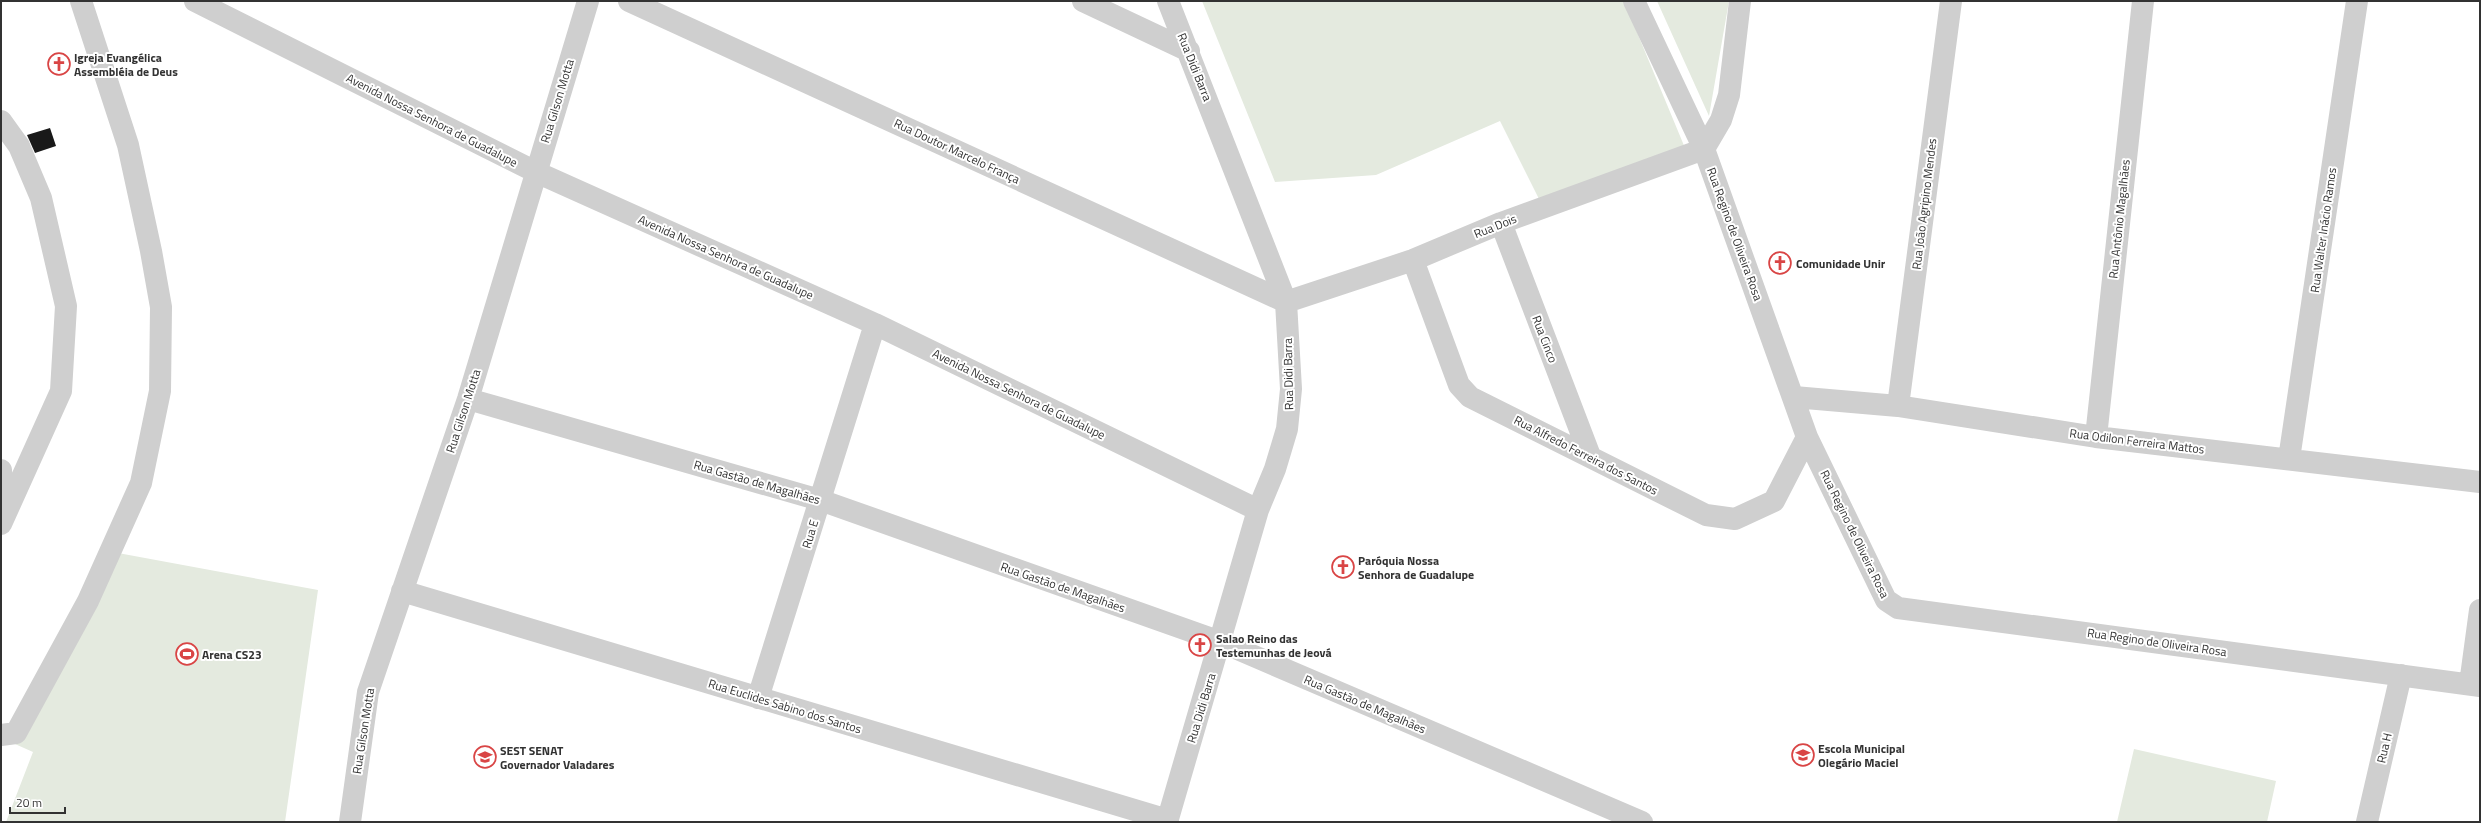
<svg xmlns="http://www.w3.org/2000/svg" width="2481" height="823" font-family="'Titillium Web',sans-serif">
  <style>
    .green { fill: #e4eadf }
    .building { fill: #191919 }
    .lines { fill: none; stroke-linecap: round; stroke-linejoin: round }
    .minor { stroke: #cfcfcf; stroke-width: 22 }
    .labels { text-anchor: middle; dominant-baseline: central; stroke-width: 4; stroke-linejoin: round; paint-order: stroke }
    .poi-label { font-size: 12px; font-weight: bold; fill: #323232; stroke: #fff; text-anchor: start }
    .street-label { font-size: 12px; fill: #323232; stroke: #fff }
  </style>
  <rect width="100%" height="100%" fill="#fff"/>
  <path class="green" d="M1202,1H1624L1685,148L1539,199L1500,121L1376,175L1275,182Z
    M1657,1H1729L1709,116Z
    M118,553L318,590L285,822H6L33,752L15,744Z
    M2134,749L2276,781L2267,822H2117Z"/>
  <path class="building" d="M50,128L56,146L35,153L27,135Z"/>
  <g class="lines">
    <path class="minor" d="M195,1L536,172L875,324L1258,510
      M629,1L1286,302
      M1083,1L1189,51
      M1634,1L1704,149L1807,437L1886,600L1898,608L2480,686
      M1,121L19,146L41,198L66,306L61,391L1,524
      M1704,149L1721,120L1729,95L1740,1
      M1501,223L1590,456
      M1413,260L1459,385L1470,397L1706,515L1735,519L1774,501L1807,437
      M1286,302L1413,260L1501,223L1704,149
      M1794,397L1898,406L2096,437L2480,482
      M468,399L820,500L1221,642L1642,822
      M1898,406L1951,1
      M2096,437L2143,1
      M2289,459L2357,1
      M1,470L3,514
      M402,591L1168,820
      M2470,684L2480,610
      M758,698L875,324
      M1,735L16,733L88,601L141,483L160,391L161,307L151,251L128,145L81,1
      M350,822L368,692L468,399L588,1
      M1167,822L1258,510L1275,469L1287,429L1291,389L1286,302L1168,1
      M2367,822L2401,675"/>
  </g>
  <defs>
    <g id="church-ring" transform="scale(1.15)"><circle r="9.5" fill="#fff" stroke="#d94545" stroke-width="1.5"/><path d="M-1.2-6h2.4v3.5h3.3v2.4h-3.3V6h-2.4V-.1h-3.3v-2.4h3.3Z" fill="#d94545"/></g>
    <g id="stadium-ring" transform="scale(1.15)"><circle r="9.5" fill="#fff" stroke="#d94545" stroke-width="1.5"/><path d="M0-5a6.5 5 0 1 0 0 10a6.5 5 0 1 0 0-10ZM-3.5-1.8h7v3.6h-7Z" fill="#d94545"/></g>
    <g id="school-ring" transform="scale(1.15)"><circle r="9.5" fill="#fff" stroke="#d94545" stroke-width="1.5"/><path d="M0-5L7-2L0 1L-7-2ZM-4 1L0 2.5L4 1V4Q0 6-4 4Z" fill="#d94545"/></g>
  </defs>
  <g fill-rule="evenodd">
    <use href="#church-ring" x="59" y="64"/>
    <use href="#church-ring" x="1780" y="263"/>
    <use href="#church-ring" x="1343" y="567"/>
    <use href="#church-ring" x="1200" y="645"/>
    <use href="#stadium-ring" x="187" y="654"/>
    <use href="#school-ring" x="1803" y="755"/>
    <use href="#school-ring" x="485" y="757"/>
  </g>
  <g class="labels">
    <g class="poi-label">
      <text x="74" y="57">Igreja Evangélica<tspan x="74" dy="14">Assembléia de Deus</tspan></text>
      <text x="1796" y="263">Comunidade Unir</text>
      <text x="1358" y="560">Paróquia Nossa<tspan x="1358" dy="14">Senhora de Guadalupe</tspan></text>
      <text x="1216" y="638">Salao Reino das<tspan x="1216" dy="14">Testemunhas de Jeová</tspan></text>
      <text x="202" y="654">Arena CS23</text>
      <text x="1818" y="748">Escola Municipal<tspan x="1818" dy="14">Olegário Maciel</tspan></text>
      <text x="500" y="750">SEST SENAT<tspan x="500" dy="14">Governador Valadares</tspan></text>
    </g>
    <g class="street-label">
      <text transform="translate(1195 67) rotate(68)">Rua Didi Barra</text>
      <text transform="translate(557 101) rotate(-73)">Rua Gilson Motta</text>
      <text transform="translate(432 120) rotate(27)">Avenida Nossa Senhora de Guadalupe</text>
      <text transform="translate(957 151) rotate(25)">Rua Doutor Marcelo França</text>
      <text transform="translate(1924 204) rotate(-83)">Rua João Agripino Mendes</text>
      <text transform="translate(2119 219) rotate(-84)">Rua Antônio Magalhães</text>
      <text transform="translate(1495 226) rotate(-22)">Rua Dois</text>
      <text transform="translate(2323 230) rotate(-82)">Rua Walter Inácio Ramos</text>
      <text transform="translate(1735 234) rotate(70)">Rua Regino de Oliveira Rosa</text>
      <text transform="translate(726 257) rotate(24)">Avenida Nossa Senhora de Guadalupe</text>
      <text transform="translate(1545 339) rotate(69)">Rua Cinco</text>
      <text transform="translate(1288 374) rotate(-91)">Rua Didi Barra</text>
      <text transform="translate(1019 394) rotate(26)">Avenida Nossa Senhora de Guadalupe</text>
      <text transform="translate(463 411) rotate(-72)">Rua Gilson Motta</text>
      <text transform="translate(2137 441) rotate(7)">Rua Odilon Ferreira Mattos</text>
      <text transform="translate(1586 455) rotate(27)">Rua Alfredo Ferreira dos Santos</text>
      <text transform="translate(757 482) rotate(16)">Rua Gastão de Magalhães</text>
      <text transform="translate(810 534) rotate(-73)">Rua E</text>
      <text transform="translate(1855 534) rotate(64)">Rua Regino de Oliveira Rosa</text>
      <text transform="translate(1063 587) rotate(19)">Rua Gastão de Magalhães</text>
      <text transform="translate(2157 642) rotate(8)">Rua Regino de Oliveira Rosa</text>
      <text transform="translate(1365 704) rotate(23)">Rua Gastão de Magalhães</text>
      <text transform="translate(785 706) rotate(17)">Rua Euclides Sabino dos Santos</text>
      <text transform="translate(1201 708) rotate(-73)">Rua Didi Barra</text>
      <text transform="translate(363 731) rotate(-81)">Rua Gilson Motta</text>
      <text transform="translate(2384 748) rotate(-77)">Rua H</text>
    </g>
  </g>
  <rect width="2481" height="823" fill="none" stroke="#323232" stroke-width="4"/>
  <path d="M10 807v6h55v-6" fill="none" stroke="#323232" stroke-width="2"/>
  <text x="16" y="807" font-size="12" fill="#323232" stroke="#ffffff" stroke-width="3" paint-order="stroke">20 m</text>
</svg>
